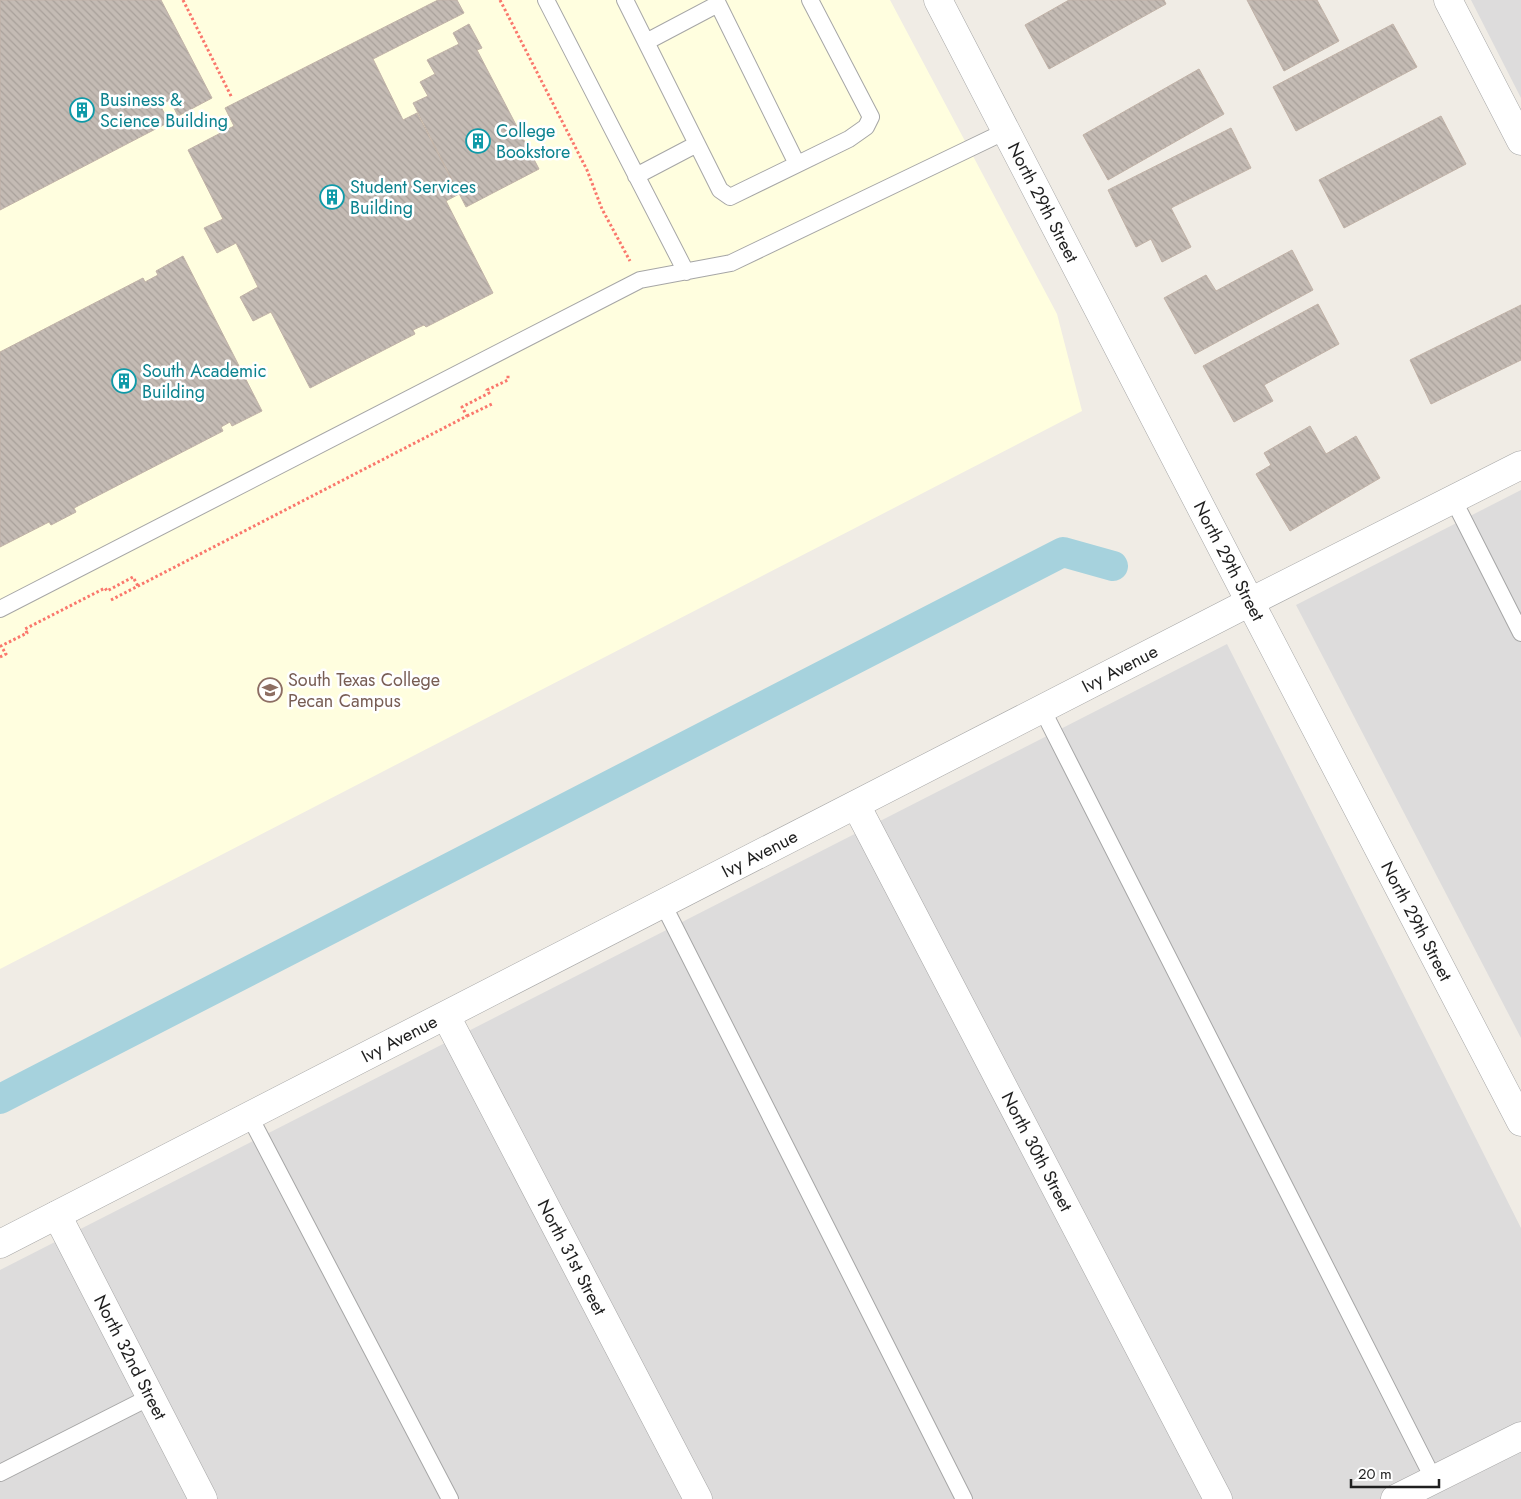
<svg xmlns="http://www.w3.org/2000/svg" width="1521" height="1499" font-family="Jost,sans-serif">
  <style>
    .residential { fill: #dddcdc }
    .education { fill: #fffedf }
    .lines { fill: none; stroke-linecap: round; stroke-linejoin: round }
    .canal { stroke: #a6d2dd; stroke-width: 30 }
    .building { fill: url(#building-back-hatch); stroke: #c1b2a7 }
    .service-casing { stroke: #a6a6a6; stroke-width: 18 }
    .minor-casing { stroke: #a6a6a6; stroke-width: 29 }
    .tertiary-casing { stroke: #a6a6a6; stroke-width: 29 }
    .path { stroke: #fa776c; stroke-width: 3; stroke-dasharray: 2.5 2.5; stroke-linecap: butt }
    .service { stroke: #fff; stroke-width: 16 }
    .minor { stroke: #fff; stroke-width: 28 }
    .tertiary { stroke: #fff; stroke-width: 28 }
    .labels { text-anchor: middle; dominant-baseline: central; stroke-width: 5; stroke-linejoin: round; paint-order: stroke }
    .culture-label { font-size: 18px; fill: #0d838f; stroke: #fff; text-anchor: start }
    .street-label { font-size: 18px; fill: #1f1f1f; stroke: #fff }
    .education-label { font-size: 18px; fill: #785e54; stroke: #fff; text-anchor: start }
  </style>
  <defs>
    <pattern id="building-back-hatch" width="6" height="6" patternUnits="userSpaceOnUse" patternTransform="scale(1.25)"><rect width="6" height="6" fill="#c4bbb4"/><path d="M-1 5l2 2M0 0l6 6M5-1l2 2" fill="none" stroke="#a8a09a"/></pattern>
  </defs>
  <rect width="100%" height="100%" fill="#f0ece5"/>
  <path class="residential" d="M1471,0H1521V98Z
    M1521,490V1038L1296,605Z
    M1227,644L1521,1228V1499H0V1270Z"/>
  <path class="education" d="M0,0H890L1057,314L1082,411L0,969Z"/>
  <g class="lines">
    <path class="canal" d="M0,1099L1063,552L1113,566"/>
  </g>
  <path class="building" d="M0,0H161L212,98L178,116L170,100L160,105L169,122L0,210Z
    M438,0H457L464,13L373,59L403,120L417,113L459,194L446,201L493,293L426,327L424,325L413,330L415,334L310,388L271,312L253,321L240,297L258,287L236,243L217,253L204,228L223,219L188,150L234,126L225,108Z
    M1069,0H1164L1166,4L1049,69L1025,25Z
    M1247,0H1317L1339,41L1284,71Z
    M469,24L482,48L477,50L539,169L466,207L413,103L428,96L420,82L435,74L427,60L459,44L453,33Z
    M1393,24L1417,67L1296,131L1273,87Z
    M1199,69L1224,114L1108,180L1083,135Z
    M1441,116L1466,164L1344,228L1319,180Z
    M1231,128L1251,168L1171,208L1191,247L1162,262L1151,239L1136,247L1108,190Z
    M1292,250L1313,290L1195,354L1164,298L1206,275L1216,291Z
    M183,256L262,411L232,426L230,422L221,427L223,431L74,508L76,512L51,525L49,522L0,547V352L143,278L145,282L158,275L156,271Z
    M1318,304L1339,344L1264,385L1273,401L1234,422L1203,366Z
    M1521,305V360L1431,404L1410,360Z
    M1310,426L1326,454L1356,436L1380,478L1290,531L1256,474L1271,465L1264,453Z"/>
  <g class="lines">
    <g class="service-casing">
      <path id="service" d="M546,0L686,272
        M625,0L720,190L730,197L849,139L866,127L871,117L810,0
        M646,42L718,4L797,164
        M636,176L697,144
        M1453,499L1521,633
        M0,609L640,280L731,263L1006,131
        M1042,709L1434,1480
        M663,904L964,1499
        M250,1117L450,1499
        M0,1473L150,1397"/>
    </g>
    <g class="minor-casing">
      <g id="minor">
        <path d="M1448,0L1521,141"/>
        <path id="s1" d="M856,805L1218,1499"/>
        <path id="s2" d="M446,1016L698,1499"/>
        <path id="s3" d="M57,1215L203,1499"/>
        <path id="s4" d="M0,1244L1250,602L1521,465"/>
      </g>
    </g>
    <g class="tertiary-casing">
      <g id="tertiary">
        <path id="s5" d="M938,0L1250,602L1521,1122"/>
        <path d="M1395,1499L1521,1436"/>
      </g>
    </g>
    <path class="path" d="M183,0L232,98
      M500,0L587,170L602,209L630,261
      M467,416L494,403
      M111,600L467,416L462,407L489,393L487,390L508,380V375
      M0,657L6,654L1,646L27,633L25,629L105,588L107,591L133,577L138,586"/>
    <use href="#service" class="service"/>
    <use href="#minor" class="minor"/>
    <use href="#tertiary" class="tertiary"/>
  </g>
  <defs>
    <g id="building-ring" transform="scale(1.25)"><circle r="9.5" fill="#fff" stroke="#0f9aa8" stroke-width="1.5"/><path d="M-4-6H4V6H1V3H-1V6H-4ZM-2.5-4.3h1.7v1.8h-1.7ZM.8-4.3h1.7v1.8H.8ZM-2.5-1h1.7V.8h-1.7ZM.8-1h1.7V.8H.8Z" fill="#0f9aa8"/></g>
    <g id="university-ring" transform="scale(1.25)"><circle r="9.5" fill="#fff" stroke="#8d6e63" stroke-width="1.5"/><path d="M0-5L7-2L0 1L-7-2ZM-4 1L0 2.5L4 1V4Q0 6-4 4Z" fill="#8d6e63"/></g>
  </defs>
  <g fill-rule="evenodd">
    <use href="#building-ring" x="82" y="110"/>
    <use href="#building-ring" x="478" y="141"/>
    <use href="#building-ring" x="332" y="197"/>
    <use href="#building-ring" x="124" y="381"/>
    <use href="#university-ring" x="270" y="690"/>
  </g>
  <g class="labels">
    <g class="culture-label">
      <text x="100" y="100">Business &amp;<tspan x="100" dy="21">Science Building</tspan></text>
      <text x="496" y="131">College<tspan x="496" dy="21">Bookstore</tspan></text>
      <text x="350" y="187">Student Services<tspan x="350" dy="21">Building</tspan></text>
      <text x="142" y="371">South Academic<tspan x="142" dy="21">Building</tspan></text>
    </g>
    <g class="street-label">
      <text stroke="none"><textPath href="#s5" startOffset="228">North 29th Street</textPath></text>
      <text stroke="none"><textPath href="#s5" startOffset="632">North 29th Street</textPath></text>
      <text stroke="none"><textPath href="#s4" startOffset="1259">Ivy Avenue</textPath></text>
      <text stroke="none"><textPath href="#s4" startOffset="854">Ivy Avenue</textPath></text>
      <text stroke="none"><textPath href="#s5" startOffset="1038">North 29th Street</textPath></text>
      <text stroke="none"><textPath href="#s4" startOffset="449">Ivy Avenue</textPath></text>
      <text stroke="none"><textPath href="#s1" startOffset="391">North 30th Street</textPath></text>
      <text stroke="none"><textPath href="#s2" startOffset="272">North 31st Street</textPath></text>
      <text stroke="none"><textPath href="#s3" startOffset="160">North 32nd Street</textPath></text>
    </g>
    <g class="education-label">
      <text x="288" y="680">South Texas College<tspan x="288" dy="21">Pecan Campus</tspan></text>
    </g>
  </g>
  <path d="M1351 1479v8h88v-8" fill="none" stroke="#1f1f1f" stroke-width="2.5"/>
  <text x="1358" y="1479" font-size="15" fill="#1f1f1f" stroke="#ffffff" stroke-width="4" paint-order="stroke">20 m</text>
</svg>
